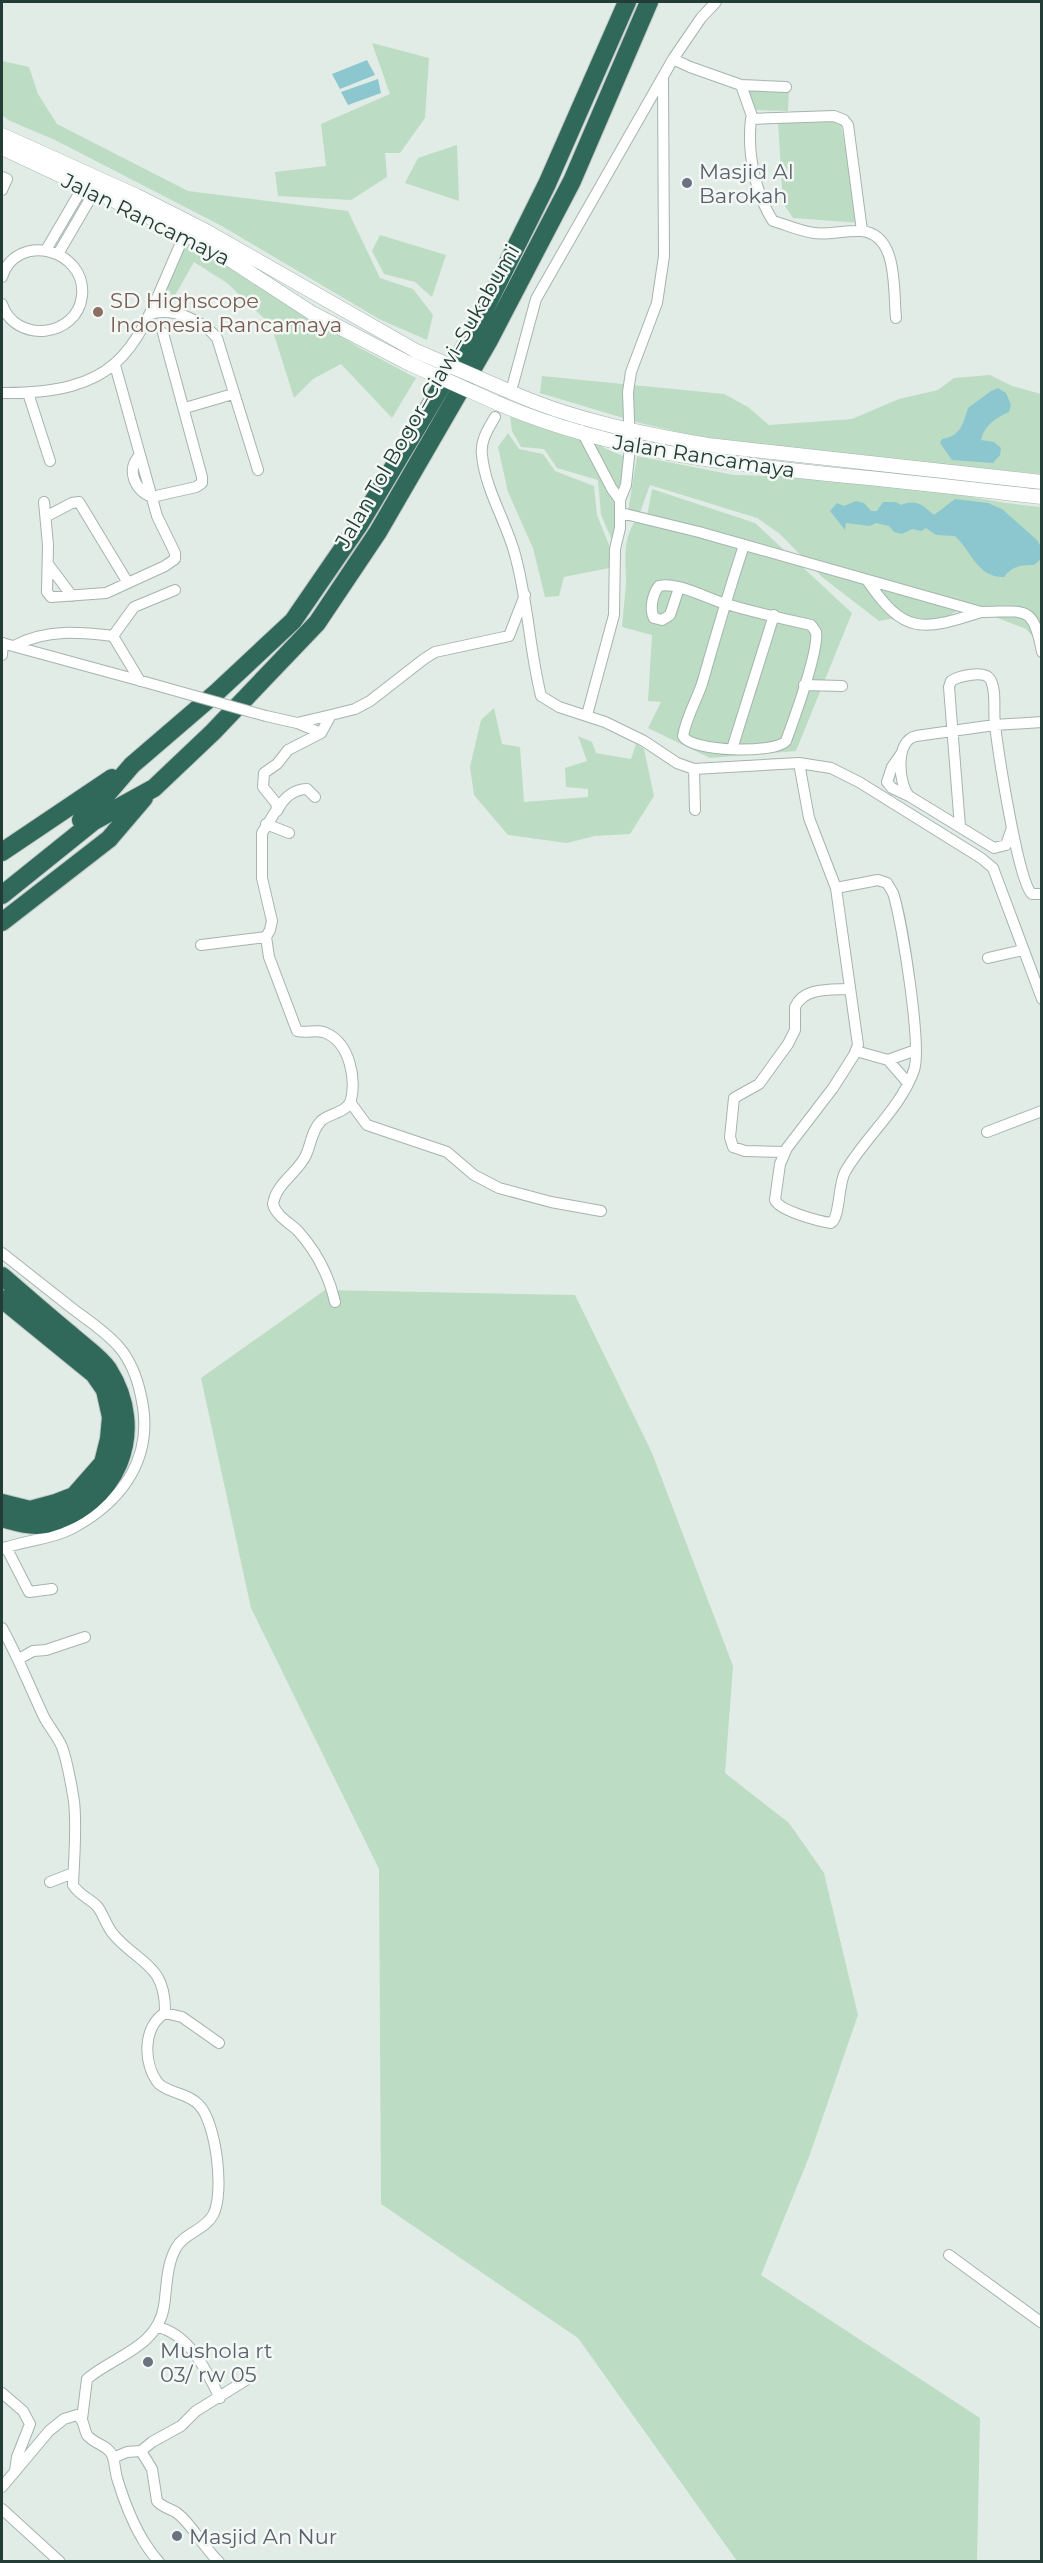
<svg xmlns="http://www.w3.org/2000/svg" width="1043" height="2563" font-family="Montserrat,sans-serif">
  <style>
    .green { fill: #bcdcc3 }
    .water { fill: #8cc7cf }
    .lines { fill: none; stroke-linecap: round; stroke-linejoin: round }
    .minor-casing { stroke: #a5b4ae; stroke-width: 12 }
    .tertiary-casing { stroke: #a5b4ae; stroke-width: 15 }
    .motorway-casing { stroke: #c1c8c6; stroke-width: 20 }
    .minor { stroke: #fff; stroke-width: 10 }
    .tertiary { stroke: #fff; stroke-width: 14 }
    .motorway { stroke: #30685a; stroke-width: 18 }
    .minor-bridge-casing { stroke: #a5b4ae; stroke-width: 12; stroke-linecap: butt }
    .tertiary-bridge-casing { stroke: #a5b4ae; stroke-width: 15; stroke-linecap: butt }
    .minor-bridge { stroke: #fff; stroke-width: 10 }
    .tertiary-bridge { stroke: #fff; stroke-width: 14 }
    .worship-dot { fill: #6b7280; stroke: #f3f8f5; stroke-width: 2 }
    .education-dot { fill: #8d6e63; stroke: #f3f8f5; stroke-width: 2 }
    .labels { text-anchor: middle; dominant-baseline: central; stroke-width: 5; stroke-linejoin: round; paint-order: stroke }
    .worship-label { font-size: 21px; fill: #5b616d; stroke: #f3f8f5; text-anchor: start }
    .street-label { font-size: 21px; fill: #233c35; stroke: #f3f8f5 }
    .education-label { font-size: 21px; fill: #785e54; stroke: #f3f8f5; text-anchor: start }
  </style>
  <rect width="100%" height="100%" fill="#e2ece7"/>
  <path class="green" d="M372,43L429,58L425,118L400,153H385L387,177L351,200L278,196L275,172L326,166L321,124L390,94Z
    M2,61L29,67L38,94L57,124L188,191L348,211L380,278L413,289L433,315L427,340L379,319L220,225L55,140L8,120L2,115Z
    M748,84L789,88L788,111L755,110L751,107Z
    M778,121H840L861,223L793,218L783,203Z
    M457,145L459,201L405,183L418,158Z
    M380,235L446,255L432,297L415,282L384,274L372,251Z
    M187,241L360,348L416,378L392,418L341,364L313,379L294,398L271,325L227,283L194,262L173,299L170,291L165,288Z
    M990,375L1012,386L1041,394V474L854,456L704,438L640,423L540,393L542,376L724,394L748,407L769,425L852,419L899,399L938,390L954,378Z
    M510,417L581,440L594,439L604,448L623,456L625,470L614,545L601,515L598,480L557,468L544,449L521,447L512,431Z
    M508,433L519,449L543,454L555,471L594,486L597,515L609,545V568L564,577L559,596L545,597L533,548L508,492L498,447Z
    M637,456L734,475L865,478L1006,503L1041,507V646L1026,629L967,606L919,631L901,617L879,621L822,577L780,534L757,518L650,485L638,518L628,512Z
    M652,489L755,523L852,613L796,751L710,758L648,728L661,702L648,701L652,635L622,627C623,613 625,598 626,584C626,563 622,542 634,523L646,522Z
    M494,708L502,744L520,747L524,802L588,797V789L566,787L565,768L587,761L578,736L592,742L596,753L631,759L636,744L644,749L654,796L630,834L595,836L567,843L508,835L474,795L470,767L481,720Z
    M325,1290L575,1295L652,1453L733,1666L725,1773L789,1823L824,1873L858,2015L809,2157L761,2275L980,2418L977,2561H737L578,2338L381,2204L379,1869L251,1608L201,1378Z"/>
  <path class="water" d="M367,60L375,75L340,89L332,74Z
    M378,79L381,93L348,105L341,92Z
    M998,388L1006,393L1011,405L1009,412C996,418 984,425 981,440L994,442L1001,448L1000,455L993,463L952,460L940,443L942,439C961,436 963,424 968,408L991,391Z
    M955,499L988,503L1002,509L1037,540L1041,547V559L1034,565C1020,565 1013,566 1004,577C978,578 972,552 955,536L936,535L926,528L921,531L912,529L902,534L894,532L889,526L876,523L870,526L846,523L845,530L830,511L837,503L844,506L856,501L864,503L871,511H877L883,502H896L901,505C917,499 922,505 934,515Z"/>
  <g class="lines">
    <g class="minor-casing">
      <path id="minor" d="M673,59L690,67L741,85L786,87
        M741,85L753,119
        M2,177L7,179L2,190
        M862,231L848,125L844,120L834,116L751,119C747,153 755,193 773,221C787,225 800,231 814,233C829,235 845,230 861,231C899,234 893,291 896,318
        M46,250L87,180
        M58,254L97,187
        M2,277C16,231 87,249 82,296C77,338 15,344 2,304
        M150,314C173,307 202,320 217,338L258,470
        M513,384L536,299L673,59L701,18L716,2
        M2,393C135,394 137,338 185,234
        M28,393L50,461
        M185,408L233,394
        M495,417C488,429 480,441 482,455C485,488 505,520 514,551C528,599 529,648 541,696L559,707L605,722L644,741L677,763L694,769L799,763L831,768L859,782L981,858L993,868L1042,999
        M581,430L612,489L620,500
        M140,455C126,469 134,490 152,497L196,487L202,483V477L163,333
        M44,502L48,545L47,592L51,597L106,593L165,566L175,559V553L157,516L115,365
        M621,513L699,532L981,612C1025,612 1033,603 1042,652
        M47,516L72,503L79,502L128,583
        M48,564L72,596
        M867,580C904,635 922,631 981,612
        M679,588L670,615L662,620L654,618C649,609 653,593 659,586C676,581 708,599 726,604C754,612 783,619 811,625L816,632C819,652 794,719 786,741C775,754 691,752 683,736C686,718 696,701 702,684C715,638 729,591 744,545
        M2,643L145,682
        M16,645C47,629 79,632 113,636
        M2,655L3,643
        M140,681L113,636L134,607L175,590
        M804,685L842,686
        M587,715L614,615L615,549L620,528V500L626,485L630,447L628,392L631,372L657,303L664,256L663,79
        M266,716L297,723L321,733
        M297,723L331,715
        M732,749L774,615
        M901,754L892,767L887,782L892,788L909,796
        M799,763L809,818L836,888L858,1045L854,1055L833,1088L787,1148L780,1164L775,1200C780,1211 818,1221 831,1223C840,1218 838,1185 845,1172C865,1137 901,1108 914,1070C922,1047 902,920 893,893L887,883L878,880L836,888
        M694,769L695,810
        M277,811C283,799 293,789 307,789L315,797
        M266,824L289,833
        M960,827L949,687L951,681C959,676 984,670 990,679C997,690 993,712 995,725C998,750 1018,882 1032,894H1042
        M1012,828L1006,845L994,848L909,796C898,782 895,741 916,736L995,725L1042,722
        M201,945L266,937
        M988,958L1023,950
        M856,1051L888,1060L916,1050
        M888,1060L908,1083
        M350,1102L367,1125L447,1152L474,1175L499,1188L551,1202L601,1211
        M987,1132L1042,1111
        M785,1152L745,1151L733,1147L730,1137L734,1098L759,1084L788,1044L795,1030V1007C804,987 830,990 849,989
        M2,1253C25,1271 49,1290 73,1309C89,1321 106,1332 119,1347C131,1361 137,1377 141,1396C155,1456 124,1501 71,1529C50,1540 24,1540 2,1549
        M335,1302C329,1276 316,1251 298,1231C290,1223 276,1216 273,1204C276,1183 298,1173 306,1155C311,1144 312,1130 321,1121C329,1113 347,1113 351,1100C356,1079 350,1045 328,1034C317,1028 308,1034 297,1031L269,957L266,937L270,930L272,921L262,878V833L277,809L276,803L263,787L264,773L277,764L288,750L321,733L331,715L355,709L370,701L424,659L435,652L509,636L525,595
        M6,1547L29,1592L52,1589
        M2,1628C18,1657 29,1685 43,1715C48,1726 57,1735 62,1747C68,1763 71,1784 74,1801C77,1829 74,1856 73,1885C79,1895 89,1898 97,1906C104,1915 106,1926 114,1935C139,1964 166,1964 165,2013C142,2027 143,2065 159,2084C171,2094 188,2093 199,2105C216,2122 225,2193 213,2215C205,2230 184,2233 176,2248C166,2266 167,2287 164,2306C158,2347 114,2356 87,2379L82,2419
        M19,1659L33,1651L46,1650L85,1637
        M50,1882L73,1873
        M165,2013L182,2017L219,2043
        M949,2255L1042,2323
        M158,2327C190,2335 206,2370 220,2398
        M2,2393L23,2411L30,2424L17,2457L15,2471
        M141,2451L152,2442L181,2426L196,2411L251,2377
        M113,2458L127,2452L141,2451L152,2469L157,2501C163,2508 170,2508 177,2513C191,2523 204,2548 219,2562
        M2,2487L49,2431L64,2419L77,2415C85,2421 83,2427 87,2435C94,2444 108,2445 112,2455C115,2462 115,2471 117,2478C126,2508 138,2539 159,2562
        M2,2509L60,2562"/>
    </g>
    <g class="tertiary-casing">
      <path id="tertiary" d="M2,135L137,196L206,231L416,351
        M2,148L185,234L226,257L312,313L408,363
        M504,389C568,419 639,433 708,445L1042,482
        M497,403C609,451 727,464 847,476C912,482 977,490 1042,497"/>
    </g>
    <g class="motorway-casing">
      <path id="motorway" d="M81,820L90,814L132,765L217,692L293,621L359,525L472,335L547,184L627,2
        M2,852L112,778
        M2,895L94,821L154,788L213,732L317,623L378,532L488,342L572,181L649,2
        M2,922L109,839L144,798
        M2,1276C25,1296 48,1316 71,1335C83,1346 99,1356 108,1369C148,1432 117,1505 46,1524C32,1527 15,1522 2,1518
        M2,1299L94,1374L105,1390L111,1417L109,1439L103,1463L74,1496L56,1503L30,1510L2,1503"/>
    </g>
    <use href="#minor" class="minor"/>
    <use href="#tertiary" class="tertiary"/>
    <use href="#motorway" class="motorway"/>
    <g class="minor-bridge-casing">
      <path id="minor-bridge" d="M145,682L266,716"/>
    </g>
    <g class="tertiary-bridge-casing">
      <path id="tertiary-bridge" d="M416,351L504,389
        M408,363L497,403"/>
    </g>
    <use href="#minor-bridge" class="minor-bridge"/>
    <use href="#tertiary-bridge" class="tertiary-bridge"/>
  </g>
  <g class="worship-dot">
    <circle cx="687" cy="183" r="6"/>
    <circle cx="148" cy="2362" r="6"/>
    <circle cx="177" cy="2536" r="6"/>
  </g>
  <circle class="education-dot" cx="98" cy="312" r="6"/>
  <g class="labels">
    <g class="worship-label">
      <text x="699" y="171">Masjid Al<tspan x="699" dy="24">Barokah</tspan></text>
      <text x="160" y="2350">Mushola rt<tspan x="160" dy="24">03/ rw 05</tspan></text>
      <text x="189" y="2536">Masjid An Nur</text>
    </g>
    <g class="street-label">
      <text transform="translate(146 219) rotate(26)">Jalan Rancamaya</text>
      <text transform="translate(427 396) rotate(-60)">Jalan Tol Bogor–Ciawi–Sukabumi</text>
      <text transform="translate(704 456) rotate(9)">Jalan Rancamaya</text>
    </g>
    <g class="education-label">
      <text x="110" y="300">SD Highscope<tspan x="110" dy="24">Indonesia Rancamaya</tspan></text>
    </g>
  </g>
  <rect width="1043" height="2563" fill="none" stroke="#233c35" stroke-width="6"/>
</svg>
